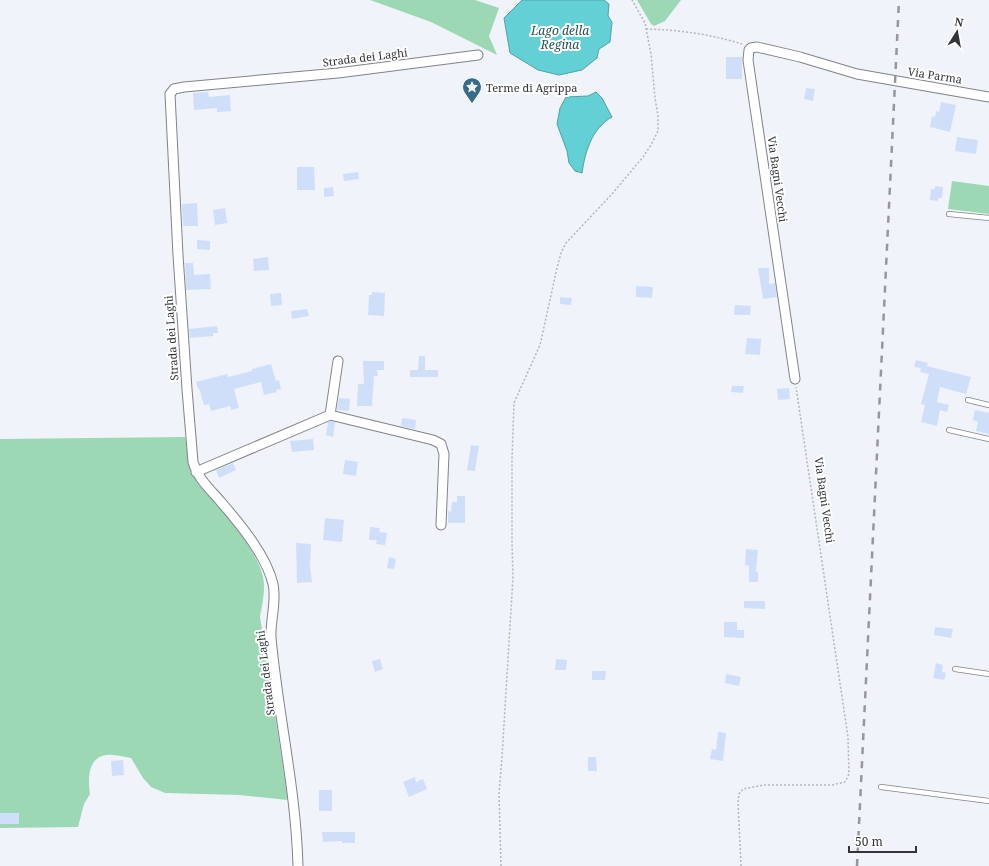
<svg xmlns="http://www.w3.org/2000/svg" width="989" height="866" font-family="'Noto Serif',serif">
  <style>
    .green { fill: #9dd8b5 }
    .water { fill: #62d0d4; stroke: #54a1a5 }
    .building { fill: #cfdffa }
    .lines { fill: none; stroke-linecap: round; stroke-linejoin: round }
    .lane-casing { stroke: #808389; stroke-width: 6 }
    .street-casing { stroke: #808389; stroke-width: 11 }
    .path { stroke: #b3b6bb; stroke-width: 1.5; stroke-dasharray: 2 2; stroke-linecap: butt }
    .lane { stroke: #fff; stroke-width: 4.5 }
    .street { stroke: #fff; stroke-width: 9 }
    .rail { stroke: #95979b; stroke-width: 2.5; stroke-dasharray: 7 7; stroke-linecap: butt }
    .labels { text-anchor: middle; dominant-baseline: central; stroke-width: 4; stroke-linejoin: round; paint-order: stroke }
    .street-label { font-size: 11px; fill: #323436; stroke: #fff }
    .poi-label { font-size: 11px; fill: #323436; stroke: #fff; text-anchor: start }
    .water-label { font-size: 12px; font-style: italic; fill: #205152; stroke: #fff }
  </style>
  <rect width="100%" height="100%" fill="#f0f3f9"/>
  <path class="green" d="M370,0H475L499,8L489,36L497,55L431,22Z
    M637,0H681L665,21L654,26L651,24Z
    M952,181L989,186V214L948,209Z
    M185,437C188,452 189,468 197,482C202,490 212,496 218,504C232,522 259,555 263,577C266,590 262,604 260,617L288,800L239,795L165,793L151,787L143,778L131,758C124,757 113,754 106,755C87,758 88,780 90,794L84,804L78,827L0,828V439Z"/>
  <path class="water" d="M522,0H604L609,4L608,16L612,22L610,42L599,49L597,58L582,70L559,75L538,70L510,53L504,18Z
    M596,92L602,98L612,117C592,128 585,152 582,173L575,171L569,163L567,151L557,124L560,108L566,97L588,96Z"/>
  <path class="building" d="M726,57H742V79H726Z
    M806,88L815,89L813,101L804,99Z
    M208,92L209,97L230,95L231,111L217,112V108L194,110L193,93Z
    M941,102L956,105L950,132L930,127L932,116L935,117L936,111L939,112Z
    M957,137L978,140L976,154L955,151Z
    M297,167H314L315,190H297Z
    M358,172L359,179L344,181L343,174Z
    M935,186L943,187L942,198H938V201L930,200L931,189H935Z
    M333,187L334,196L324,197V188Z
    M197,203L198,226H183L182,204Z
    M225,208L227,223L215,225L213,210Z
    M197,240L210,241V250L197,249Z
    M268,257L269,270L254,271L253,259Z
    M185,263H193L194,275L210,274L211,289L186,290Z
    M758,268H769V284L775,283L777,297L763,299Z
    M636,286L653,287L652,298L636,297Z
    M372,292L385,293L384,316L368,315L369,295H372Z
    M281,293L282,305L271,306L270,294Z
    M560,297L572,298L571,305L560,304Z
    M735,305L751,306L750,315H734Z
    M307,309L309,316L292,319L291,311Z
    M217,326L218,333H213V336L190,338L189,329Z
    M747,338L761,339L760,355L745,354Z
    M419,356H425V370H438V377H410V370H418Z
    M916,360L928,363L927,366L971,377L966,394L940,387L937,402L949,405L947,412L940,410L937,426L921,422L925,405L921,404L929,374L920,372L921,368L914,367Z
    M363,361H384V370H377L378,376H374L372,406H357L358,384H364Z
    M271,364L276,381L279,380L281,389L276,390L277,392L264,395L261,382L234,389L239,408L231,410L230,406L211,411L209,404L204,405L199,388L198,389L196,382L227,374L228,377L252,371V369Z
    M732,386H744L743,393L731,392Z
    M789,388L790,399L778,400L777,389Z
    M339,398L350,399L349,411L337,410Z
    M975,410L989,413V434L976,431L978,422L973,420Z
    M402,418L416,420L415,429L401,426Z
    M331,421L335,422L333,437L326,435L328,422Z
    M313,439L314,450L292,452L290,441Z
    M471,445L479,446L475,471L467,470Z
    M345,460L358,462L356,476L343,474Z
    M233,463L236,470L219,478L216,470Z
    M457,496H465V523H448V511L451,512L452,502H457Z
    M325,518L344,520L342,542L323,540Z
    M370,527L380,528L379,532L387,533L385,545L376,544L377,540H369Z
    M296,543L311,544L310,566L312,582L297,583Z
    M746,549L758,550L756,572H758V582H749V566L745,565Z
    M389,557L396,559L394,569L387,568Z
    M744,601H765V609L744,608Z
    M724,622H737V630H744V638L724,637Z
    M935,627L953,629L951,638L934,635Z
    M380,659L383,669L375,672L372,661Z
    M556,659L567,660L566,670H555Z
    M936,663L943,665L942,672L946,673L944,680L933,678Z
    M592,671H606L605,680H592Z
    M726,674L741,677L739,686L725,683Z
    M718,732L726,733L723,761L710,759L712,749L716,750Z
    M588,757H596L597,771H588Z
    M123,760L124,775L112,776L111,761Z
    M415,777L416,782L423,779L427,789L409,797L403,782Z
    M319,790H332V811H319Z
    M0,813H19V824H0Z
    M322,832H355V843H342V841L323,842Z"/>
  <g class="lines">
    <g class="lane-casing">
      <path id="lane" d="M949,214L989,218
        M968,400L989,405
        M949,430L989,439
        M955,669L989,674
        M881,787L989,801"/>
    </g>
    <g class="street-casing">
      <path id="street" d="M795,379L748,60L749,50L751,48L757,47L800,57L857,74L989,97
        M330,415L338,361
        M196,472L330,415L433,440L441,444L444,454L441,525
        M298,866C296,789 278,714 271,638C270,621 277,600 273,584C266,555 240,524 221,502C210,489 198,479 193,462L187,389L178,255L170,94L174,89L184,87L338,73L478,55"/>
    </g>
    <path class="path" d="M646,29C681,30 709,34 742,44
      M501,866L499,793L502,757L513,577L512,543V459L514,403L540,345L557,268L561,253L566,243L612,194L643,157L651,145L658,131V116L655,98L651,54L645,23L632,0
      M741,866L738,802L739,794L743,789L764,785H832L845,782L849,774L848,737L796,387"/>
    <use href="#lane" class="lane"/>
    <use href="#street" class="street"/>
    <path class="rail" d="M857,866L899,0"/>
  </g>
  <defs>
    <g id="sight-pin" transform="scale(1)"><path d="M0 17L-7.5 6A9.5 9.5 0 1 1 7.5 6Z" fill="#376d88" stroke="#fff"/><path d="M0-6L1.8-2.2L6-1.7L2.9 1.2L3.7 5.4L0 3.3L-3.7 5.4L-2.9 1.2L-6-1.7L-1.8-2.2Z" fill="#fff"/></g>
  </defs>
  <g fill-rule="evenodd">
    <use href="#sight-pin" x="472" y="87"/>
  </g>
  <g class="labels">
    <g class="street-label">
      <text transform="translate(365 57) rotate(-7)">Strada dei Laghi</text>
      <text transform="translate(935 75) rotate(9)">Via Parma</text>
      <text transform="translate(778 179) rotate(82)">Via Bagni Vecchi</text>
      <text transform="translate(171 338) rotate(-94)">Strada dei Laghi</text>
      <text transform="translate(825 500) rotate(82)">Via Bagni Vecchi</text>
      <text transform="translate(265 673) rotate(-97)">Strada dei Laghi</text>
    </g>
    <g class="poi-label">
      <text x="486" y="87">Terme di Agrippa</text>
    </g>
    <g class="water-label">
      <text x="560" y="30">Lago della<tspan x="560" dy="14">Regina</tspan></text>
    </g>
  </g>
  <g transform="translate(957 32) rotate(11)" stroke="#ffffff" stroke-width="3" paint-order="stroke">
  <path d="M0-3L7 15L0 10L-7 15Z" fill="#323436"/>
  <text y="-6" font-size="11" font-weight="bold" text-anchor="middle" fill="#323436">N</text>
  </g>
  <path d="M849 846v6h67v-6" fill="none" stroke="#323436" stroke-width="2"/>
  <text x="855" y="846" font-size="12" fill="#323436" stroke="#ffffff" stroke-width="3" paint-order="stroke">50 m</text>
</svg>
